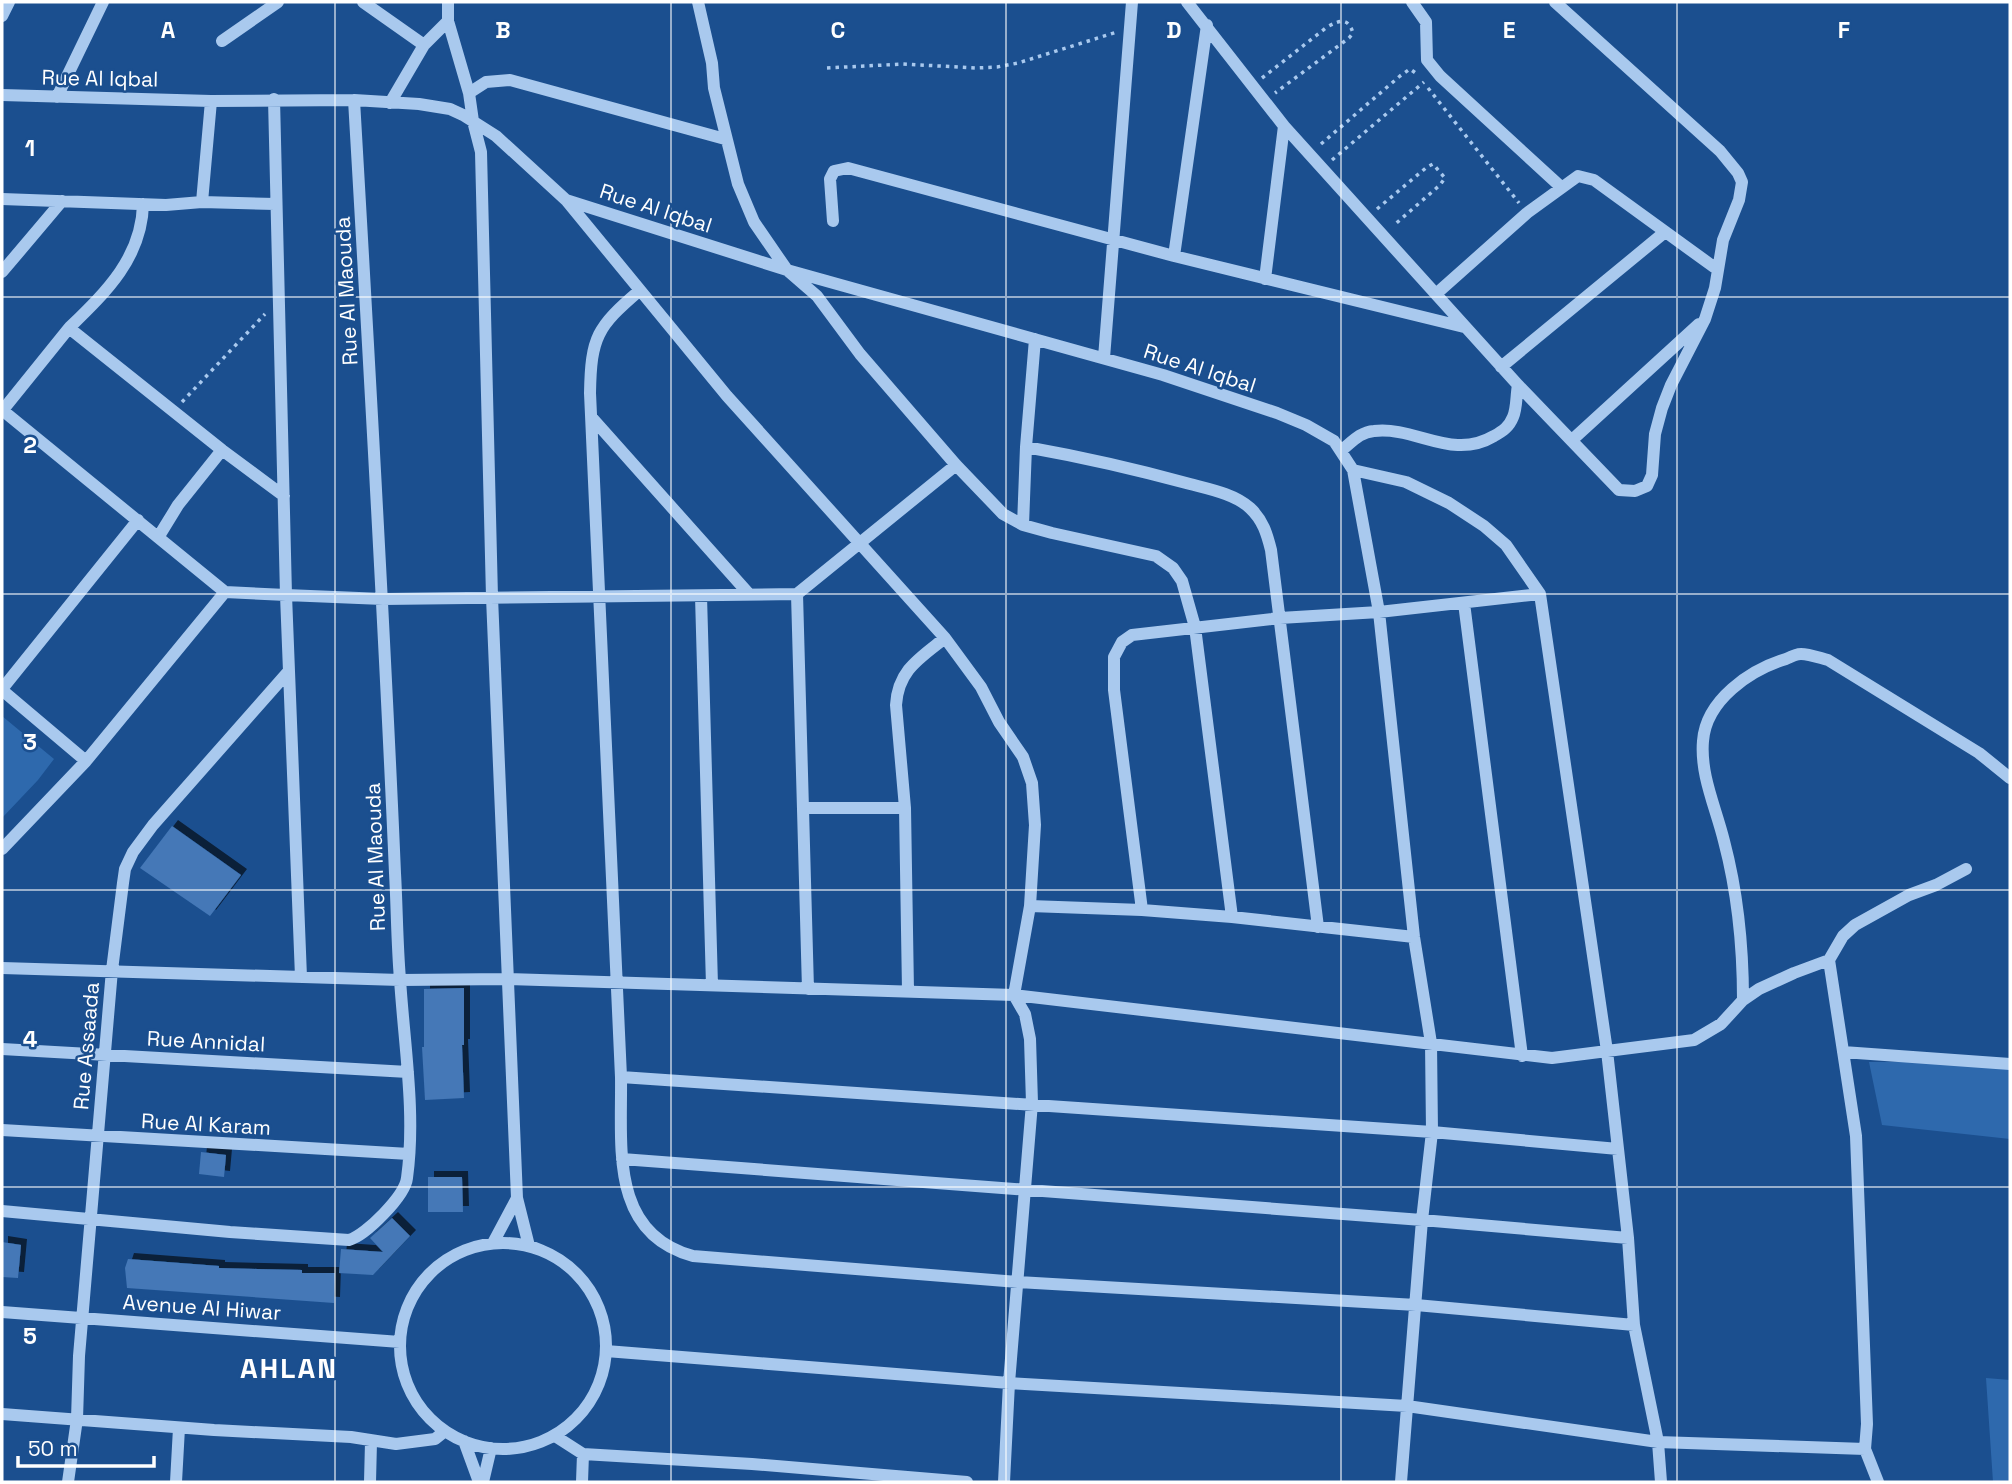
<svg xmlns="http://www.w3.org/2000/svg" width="2012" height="1484" font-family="'Space Grotesk',sans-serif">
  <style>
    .green { fill: #2e69ad }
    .building { fill: #4478b7; filter: url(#shadow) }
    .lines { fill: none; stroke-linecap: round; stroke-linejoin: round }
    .path { stroke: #a9c9ee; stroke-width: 3.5; stroke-dasharray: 3.5 5; stroke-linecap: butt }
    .minor { stroke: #a9c9ee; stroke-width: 12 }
    .grid { fill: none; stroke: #fff; stroke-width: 2; stroke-opacity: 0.55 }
    .labels { text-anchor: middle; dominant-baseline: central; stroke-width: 5; stroke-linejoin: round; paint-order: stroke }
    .street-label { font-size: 21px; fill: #fff; stroke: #1b4f8f }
    .district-label { font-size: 28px; font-weight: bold; letter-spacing: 2px; fill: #fff; stroke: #1b4f8f }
    .grid-label { font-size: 23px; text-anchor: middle; font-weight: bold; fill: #fff; stroke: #1b4f8f; stroke-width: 5; stroke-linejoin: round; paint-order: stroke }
  </style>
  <defs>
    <filter id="shadow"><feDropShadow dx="6" dy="-6" stdDeviation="0" flood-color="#0009"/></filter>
  </defs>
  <rect width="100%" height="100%" fill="#1b4f8f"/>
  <path class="green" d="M2,716L54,759L38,780L2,818Z
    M1869,1062H2010V1139L1882,1125Z
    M1986,1378L2010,1380V1482H1993Z"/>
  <path class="building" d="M172,826L241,875L210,916L140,868Z
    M464,988V1045H462L464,1098L425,1100L422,1047H424V989Z
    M201,1152L226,1155L224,1177L199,1174Z
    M428,1177H462L463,1212H428Z
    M392,1218L410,1236L373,1275L339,1273L341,1249L383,1252L370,1238Z
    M2,1242L21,1245L18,1278L2,1277Z
    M128,1259L219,1266V1268L302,1270V1273H335L334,1303L127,1288L125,1268Z"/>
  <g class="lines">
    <path class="path" d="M827,68L903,64L976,68L997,67L1018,63L1117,32
      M1262,78L1327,27C1340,20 1348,17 1353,33L1349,38L1275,93
      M1428,88L1519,203
      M1321,144L1400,76L1410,69L1417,74
      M1332,160L1424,82
      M1377,209L1427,167L1433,164L1445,178L1440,185L1393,226
      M182,402L265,314"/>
    <path class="minor" d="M363,2L424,45
      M448,2V21L469,93L473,121L481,152L492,597L517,1198L529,1246
      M698,2L712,63L714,88L738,184L754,222L787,270L817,296L860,354L956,465L1003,514L1023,525L1052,533L1156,556L1173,568L1182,581L1195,627L1232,917
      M1187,2L1284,126L1518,385C1516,395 1517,408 1513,417C1509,427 1503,431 1494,436C1452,461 1416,426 1374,431C1360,432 1352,442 1342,450
      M1412,2L1426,22L1427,60L1440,76L1561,187
      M2,16L9,2
      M222,41L278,2
      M469,93L486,82L510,80L725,139
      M2,95L211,101L354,100L419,104L450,109L463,115L496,136L566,200L787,270L1163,375L1277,413L1306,425L1334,441L1353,470L1379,612L1414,937L1431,1043L1432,1132L1422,1220L1401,1482
      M57,97L103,2
      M274,99L286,595L301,977
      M390,103L424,45L448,21
      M2,199L166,205L202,202L275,204
      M566,200L727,396L945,638L981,687L999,722L1023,757L1032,783L1035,825L1030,906L1014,995L1025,1014L1030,1039L1032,1103L1009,1383L1004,1482
      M202,202L211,101
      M143,204C142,258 105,293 69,328L222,450L284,496
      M833,221L830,179L834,171L848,168L1174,256L1464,327
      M1174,256L1207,25
      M2,272L62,201
      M1265,279L1284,126
      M639,291C597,327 591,337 590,393L621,1077C622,1146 609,1233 693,1256L1018,1282L1416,1305L1634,1325
      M1436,294L1527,213L1578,176L1594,180L1718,270
      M1104,358L1132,2
      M1501,367L1665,232
      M1518,385L1619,490L1635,491L1647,486L1652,475L1655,434L1662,408L1671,385L1705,319L1715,288L1723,240L1739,200L1742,182L1738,173L1720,151L1555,2
      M2,410L225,592L286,595L383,599L797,594L956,465
      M2,411L69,328
      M593,419L749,594
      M1572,440L1699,324
      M1026,447C1082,457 1135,469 1190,484C1209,489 1235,494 1250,508C1263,520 1267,534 1271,550L1318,927
      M1353,470L1406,482L1449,503L1484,526L1506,545L1540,594L1607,1051L1628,1238L1634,1325L1658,1442L1661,1482
      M1023,525L1026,447L1035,339
      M159,536L178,505L222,450
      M797,594L808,989
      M701,596L712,985
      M1464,603L1522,1056
      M2,689L138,520
      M2,690L86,761
      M803,808H905
      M2,849L86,761L225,592
      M1030,906L1142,910L1232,917L1414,937
      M1142,910L1114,690V657L1122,642L1132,635L1280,618L1379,612L1540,594
      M2,968L400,980L508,979L1014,995L1552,1058L1694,1040L1721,1024L1743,1000L1759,989L1794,973L1829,960
      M908,991L905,808L896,705C898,670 920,658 945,638
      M1743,1000C1743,946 1738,894 1724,841C1716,808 1700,775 1703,741C1706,700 1750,670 1786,659C1790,657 1797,654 1801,654C1809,654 1820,658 1828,660L1979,753L2010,778
      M2,1049L408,1072
      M1843,1052L2010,1064
      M621,1077L1432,1132L1618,1149
      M2,1130L409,1154
      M622,1159L1422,1220L1628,1238
      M2,1211L230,1232L349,1240C366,1235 405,1196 407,1178C416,1113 404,1044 400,979C397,944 397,908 395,873C384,615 369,357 354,100
      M493,1243L517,1198
      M400 1346a103 103 0 1 1 206 0a103 103 0 1 1-206 0Z
      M2,1312L400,1342
      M606,1351L1009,1383L1407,1406L1658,1442L1865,1449
      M2,1414L214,1430L351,1437L396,1444L435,1439L445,1431
      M555,1436L583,1454L752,1464L967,1482
      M464,1441L479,1482
      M68,1482L77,1419L79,1356L112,970L123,883L125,869L133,852L153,825L288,672
      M176,1482L179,1428
      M370,1482L371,1442
      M483,1482L491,1448
      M582,1482L583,1454
      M1878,1482L1865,1449L1867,1424L1856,1136L1829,960L1843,936L1855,925L1909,895L1936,885L1966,869"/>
  </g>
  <path class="grid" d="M335,2V1482M671,2V1482M1006,2V1482M1341,2V1482M1677,2V1482M2,297H2010M2,594H2010M2,890H2010M2,1187H2010"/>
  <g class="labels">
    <g class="street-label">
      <text transform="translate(100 78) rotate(1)">Rue Al Iqbal</text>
      <text transform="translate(656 208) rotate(18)">Rue Al Iqbal</text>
      <text transform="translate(346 291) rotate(-93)">Rue Al Maouda</text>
      <text transform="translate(1200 368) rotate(18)">Rue Al Iqbal</text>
      <text transform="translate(375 857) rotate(-92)">Rue Al Maouda</text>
      <text transform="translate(206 1041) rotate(3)">Rue Annidal</text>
      <text transform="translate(86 1046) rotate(-85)">Rue Assaada</text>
      <text transform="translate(206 1124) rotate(3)">Rue Al Karam</text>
      <text transform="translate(202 1307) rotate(4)">Avenue Al Hiwar</text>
    </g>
    <g class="district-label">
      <text x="289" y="1368">AHLAN</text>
    </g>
  </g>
  <g class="grid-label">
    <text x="168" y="38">A</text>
    <text x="503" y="38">B</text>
    <text x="838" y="38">C</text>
    <text x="1174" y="38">D</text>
    <text x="1509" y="38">E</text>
    <text x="1844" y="38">F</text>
    <text x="30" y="156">1</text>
    <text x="30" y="453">2</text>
    <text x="30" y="750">3</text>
    <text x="30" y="1047">4</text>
    <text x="30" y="1344">5</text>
  </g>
  <rect width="2012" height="1484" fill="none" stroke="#ffffff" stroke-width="7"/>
  <path d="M18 1456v10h136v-10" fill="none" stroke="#ffffff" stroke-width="3.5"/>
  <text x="28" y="1456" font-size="21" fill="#ffffff" stroke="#1b4f8f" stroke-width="5" paint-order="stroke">50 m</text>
</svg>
